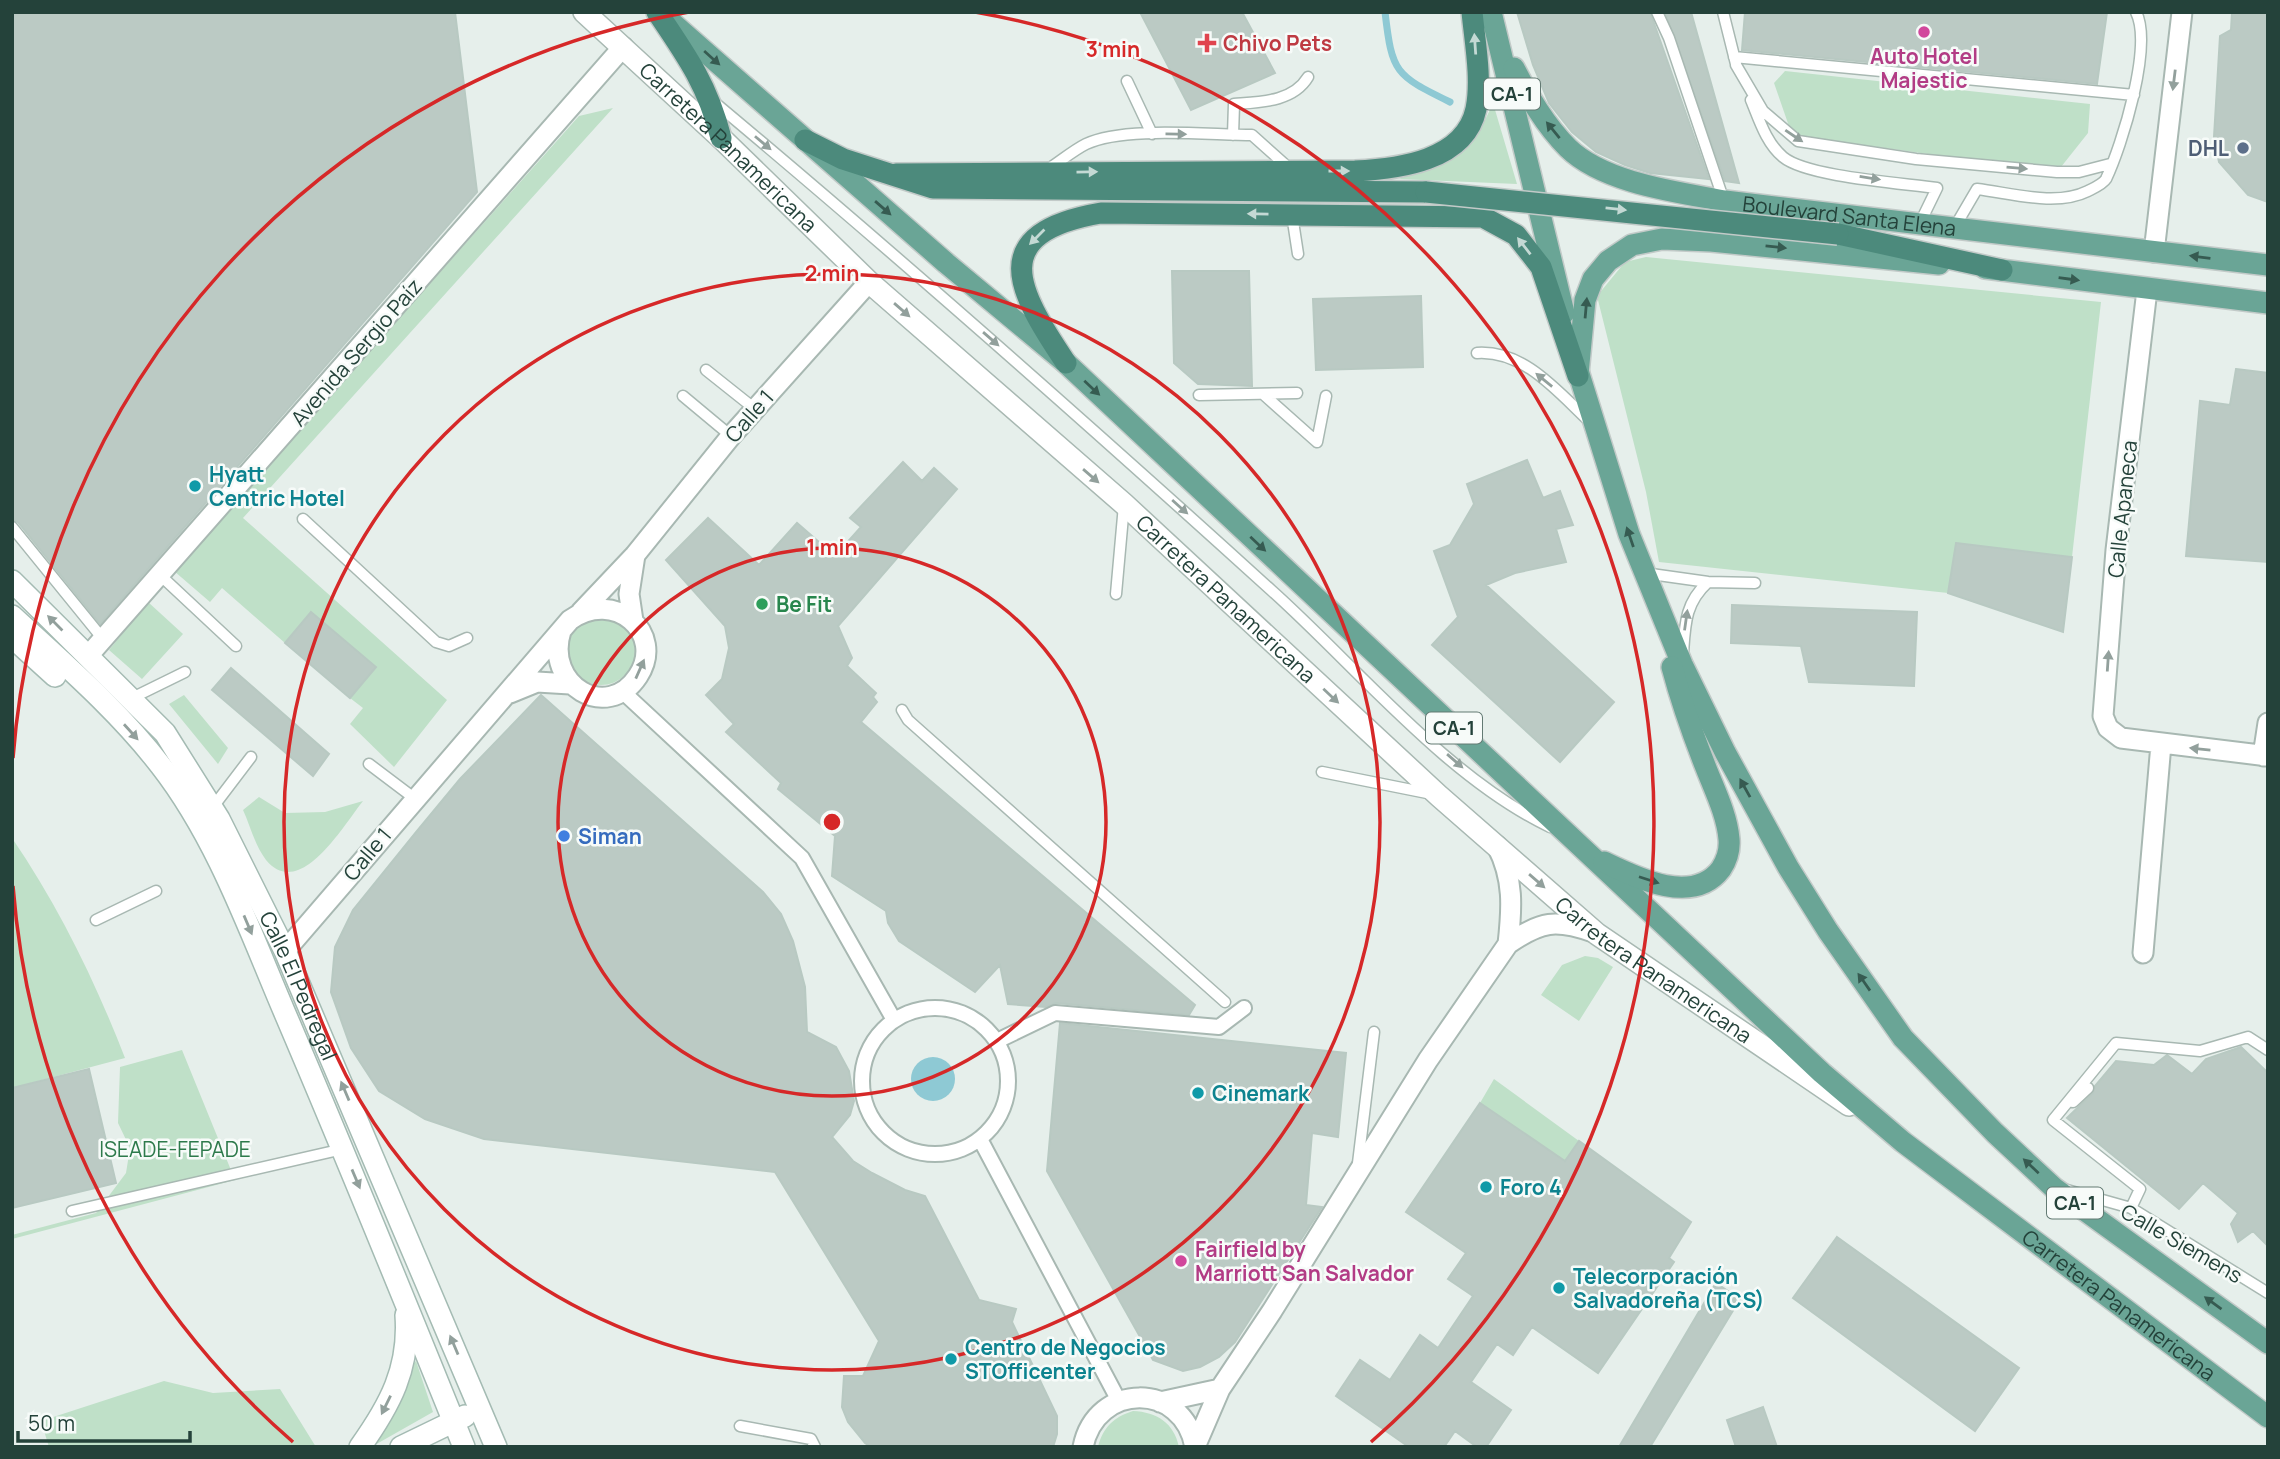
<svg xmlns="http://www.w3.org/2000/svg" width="2280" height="1459" font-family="Manrope,sans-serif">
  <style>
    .green { fill: #bfe0c8 }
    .water { fill: #8ec9d4 }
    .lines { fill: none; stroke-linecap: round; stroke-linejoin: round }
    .stream { stroke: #8ec9d4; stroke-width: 7 }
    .building { fill: #bbcac4; stroke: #b8c9c2; stroke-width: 2 }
    .service-casing { stroke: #a8b8b2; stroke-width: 13 }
    .pedestrian-casing { stroke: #a8b8b2; stroke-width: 18 }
    .minor-casing { stroke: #a8b8b2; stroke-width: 23 }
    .tertiary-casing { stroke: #a8b8b2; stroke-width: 24 }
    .secondary-casing { stroke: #a4bbb3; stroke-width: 24 }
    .primary-casing { stroke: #c2cac8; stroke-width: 24 }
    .trunk-casing { stroke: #c2cac8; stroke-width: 24 }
    .service { stroke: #fff; stroke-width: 10 }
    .pedestrian { stroke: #fff; stroke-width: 14 }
    .minor { stroke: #fff; stroke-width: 19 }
    .tertiary { stroke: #fff; stroke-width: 21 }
    .secondary { stroke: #fff; stroke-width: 21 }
    .primary { stroke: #6aa596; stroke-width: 21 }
    .trunk { stroke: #4c8a7c; stroke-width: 21 }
    .trunk-bridge-casing { stroke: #c2cac8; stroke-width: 24; stroke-linecap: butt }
    .trunk-bridge { stroke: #4c8a7c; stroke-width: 21 }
    .oneway { fill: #c4d9d4 }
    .oneway2 { fill: #365b51 }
    .oneway3 { fill: #92a09c }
    .ring { fill: none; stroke: #d62828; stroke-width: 3.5 }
    .hotel-dot { fill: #d1479c; stroke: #f7fbf9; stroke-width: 2.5 }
    .health-dot { fill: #e0444e; stroke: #f7fbf9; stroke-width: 2.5 }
    .service-dot { fill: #5c6f8a; stroke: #f7fbf9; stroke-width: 2.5 }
    .culture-dot { fill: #0f9aa8; stroke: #f7fbf9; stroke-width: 2.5 }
    .leisure-dot { fill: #2e9e5b; stroke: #f7fbf9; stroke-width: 2.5 }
    .shop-dot { fill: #3f7fe0; stroke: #f7fbf9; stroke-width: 2.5 }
    .labels { text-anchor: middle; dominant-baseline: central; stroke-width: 5; stroke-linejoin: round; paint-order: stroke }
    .shield { fill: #f7fbf9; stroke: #637a73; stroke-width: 2 }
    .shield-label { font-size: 19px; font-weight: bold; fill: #24423a }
    .health-label { font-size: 21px; font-weight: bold; fill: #be3a42; stroke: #f7fbf9; text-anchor: start }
    .hotel-label { font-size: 21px; font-weight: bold; fill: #b23c85; stroke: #f7fbf9 }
    .street-label { font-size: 21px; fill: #24423a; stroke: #f7fbf9 }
    .service-label { font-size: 21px; font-weight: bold; fill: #4e5e75; stroke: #f7fbf9; text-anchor: end }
    .culture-label { font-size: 21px; font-weight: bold; fill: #0d838f; stroke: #f7fbf9; text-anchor: start }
    .leisure-label { font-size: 21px; font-weight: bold; fill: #27864d; stroke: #f7fbf9; text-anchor: start }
    .shop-label { font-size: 21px; font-weight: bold; fill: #366cbe; stroke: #f7fbf9; text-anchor: start }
    .park-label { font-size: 21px; fill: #2d7a4b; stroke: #f7fbf9 }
    .centre { fill: #d62828; stroke: #f7fbf9; stroke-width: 3.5 }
    .ring-label { font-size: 21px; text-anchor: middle; font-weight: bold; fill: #d62828; stroke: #f7fbf9; stroke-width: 5; stroke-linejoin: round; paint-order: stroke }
  </style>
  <rect width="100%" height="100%" fill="#e6efeb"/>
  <path class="green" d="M1785,71L2090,104L2088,133L2057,172L1792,135L1774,83Z
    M1493,103L1517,184L1399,179C1455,158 1468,160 1493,103Z
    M613,108L243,518L447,700L394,767L350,724L363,708L350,698L375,667L311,613L285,643L222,588L210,602L174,571L579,116Z
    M1646,257L2101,302L2072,557L1957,543L1948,593L1659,562L1646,492L1597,296L1625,262Z
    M148,602L183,634L142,679L109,650Z
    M567 651a34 34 0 1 1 68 0a34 34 0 1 1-68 0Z
    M184,695L228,748L218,764L169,704Z
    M259,797L285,813L325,812L363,801C343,826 300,901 266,860C255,846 250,825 243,810Z
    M12,838C58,905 96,983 125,1058L12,1088Z
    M1585,956L1598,958L1613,967L1579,1021L1541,995L1562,965Z
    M182,1050L235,1180L12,1239V1235L96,1213L126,1173L130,1148L118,1123L120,1067Z
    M1494,1079L1579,1141L1565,1161L1480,1103Z
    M416,1361L433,1412L373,1446L413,1364Z
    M164,1381L213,1393L280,1389L316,1447H49L41,1421Z
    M1133,1411C1157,1412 1174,1423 1179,1447H1098C1103,1427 1114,1417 1133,1411Z"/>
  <path class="water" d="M911 1079a22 22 0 1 1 44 0a22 22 0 1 1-44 0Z"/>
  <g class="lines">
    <path class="stream" d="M1385,12C1392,73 1395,75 1450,102"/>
  </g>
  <path class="building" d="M12,12H455L477,192L100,624L18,522L12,520Z
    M1140,12H1242L1275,73L1191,110Z
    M1517,12H1650L1709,179L1650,173L1625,165L1596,152L1572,132L1549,103L1533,65Z
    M1665,12H1691L1739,183L1725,181Z
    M1745,12H2107L2097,84L1742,50Z
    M2232,12H2268V202L2248,195L2219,162L2214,137L2220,36L2231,30Z
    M1172,271H1249L1252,386L1198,384L1174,363Z
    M1421,296L1423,367L1316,370L1313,299Z
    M2236,369L2268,373V562L2186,556L2200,401L2230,405Z
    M1527,460L1543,498L1560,491L1573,525L1556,529L1566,562L1515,573L1486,585L1614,702L1560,762L1432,645L1458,617L1434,551L1450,545L1474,504L1467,484Z
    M903,462L922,481L934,468L957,489L838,626L852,658L847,666L876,693L873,697L877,702L861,722L1195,1005L1189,1015L1056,1003L1046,1007L1008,1004L1000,965L975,992L899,941L888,923L886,911L832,876L835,836L778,789L781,783L726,732L734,724L706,695L722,679L729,648L725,626L666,560L708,518L759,565L797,523L835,556L861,527L850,518Z
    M1956,543L2072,557L2063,632L1948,593Z
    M1732,605L1917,612L1914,686L1809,682L1801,646L1731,643Z
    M311,612L376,667L350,698L285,643Z
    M231,668L329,754L313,776L212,690Z
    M541,695L763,892L781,914L793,941L805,987L807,1032L836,1047L849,1071L854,1101L850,1115L832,1137L853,1161L872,1173L905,1190L925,1196L979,1300L1016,1309L1012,1322L1057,1416V1434L1053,1447H871L865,1443L848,1422L842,1407L844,1376H863L879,1341L775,1172L484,1139L425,1119L379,1091L351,1048L331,992L335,947L353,910L417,831L460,779Z
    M1060,1023L1346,1053L1338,1137L1312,1133L1306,1205L1322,1207L1235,1342L1219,1357L1200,1367L1183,1371L1153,1360L1047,1171Z
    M2241,1047L2268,1073V1246L2253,1231L2238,1242L2231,1224L2238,1213L2203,1183L2179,1209L2067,1118L2093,1093L2095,1086L2116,1061L2154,1065L2167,1055L2192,1074L2206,1059Z
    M89,1069L116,1183L12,1208V1088Z
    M1480,1103L1565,1161L1579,1141L1691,1222L1669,1258L1674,1262L1598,1373L1532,1327L1513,1355L1497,1344L1471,1382L1511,1410L1486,1447H1477L1455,1431L1444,1447H1409L1336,1396L1360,1360L1390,1380L1420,1335L1438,1348L1473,1296L1448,1279L1466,1253L1406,1212Z
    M1837,1237L2019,1368L1975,1431L1793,1298Z
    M1716,1283L1740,1299L1650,1447H1619Z
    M1763,1407L1777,1447H1736L1727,1420Z"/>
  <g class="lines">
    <g class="service-casing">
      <path id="service" d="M1657,12L1669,38L1724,201
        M1723,12L1736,64
        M1734,57L2134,95
        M1736,65L1763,111L1798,141L1916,159L2057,172H2079L2110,164
        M1127,81L1152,134
        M1751,100C1759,119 1766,143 1783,157C1807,177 1902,183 1937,188L1919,225
        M714,102C903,260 1088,424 1271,590C1357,667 1446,777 1550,827
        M1233,135L1234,104C1260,102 1293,102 1308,77
        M1050,168C1062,160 1074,150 1086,144C1123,126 1209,135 1252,135L1290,169
        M1292,215L1298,254
        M1953,230L1977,189C2011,193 2056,207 2088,191C2094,188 2103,184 2106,179C2122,145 2153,46 2136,12
        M1477,353C1524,350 1557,391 1589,421
        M706,370L755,409
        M1263,394L1317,442
        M1199,395L1297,393
        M683,396L731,436
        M1317,442L1326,396
        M303,519L436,642L449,646L467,638
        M12,527L103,639
        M1644,573L1708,582L1755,583
        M160,575L236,646
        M1116,594L1124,505
        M1683,654C1685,624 1685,603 1708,582
        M130,699L185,672
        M902,710L908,720L1225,1002
        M369,764L414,798
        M1322,772L1432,794
        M213,807L251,757
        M96,920L156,891
        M2073,1102L2088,1088
        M1358,1163L1374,1032
        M2067,1190L2131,1208L2268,1293
        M2131,1208L2140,1189L2053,1120L2116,1043L2200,1051L2248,1037L2268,1050
        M72,1211L343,1149
        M740,1426L811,1439L815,1447"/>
    </g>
    <g class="pedestrian-casing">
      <path id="pedestrian" d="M622,691L802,858L894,1020
        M862 1081a73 73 0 1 1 146 0a73 73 0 1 1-146 0Z
        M997,1041L1055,1013L1219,1027L1244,1008
        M980,1139L1119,1401"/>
    </g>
    <g class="minor-casing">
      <path id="minor" d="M2154,252L2182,12
        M2147,290L2116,550L2103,716L2108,728L2121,738L2268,756
        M581,612L635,555L731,436L869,282
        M633,621L629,594L635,555
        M88,656L623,47
        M510,693L537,682L570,684
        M2263,756L2268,723
        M1497,846C1514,879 1512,908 1508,944
        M285,951L570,620C614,588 666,633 638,676C607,723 544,685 561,631
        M2143,953L2161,744
        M1160,1402L1220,1389
        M1083,1447C1096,1382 1183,1381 1195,1447
        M1195,1447L1220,1389L1272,1311L1428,1060L1508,944C1541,921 1556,919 1593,932"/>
    </g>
    <g class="tertiary-casing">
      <g id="tertiary">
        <path id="s1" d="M584,12L721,138L869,282L1124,504L1439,796L1597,934L1849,1105"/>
      </g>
    </g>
    <g class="secondary-casing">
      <g id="secondary">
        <path id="s2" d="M12,581L165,733L219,819L285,951L496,1447"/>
        <path d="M12,616C63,663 119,711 161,766C217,838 249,929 284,1011C346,1156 405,1301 464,1447"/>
        <path d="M12,637L55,676"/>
        <path d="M360,1447C390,1405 410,1368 406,1315"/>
        <path d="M401,1447L465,1416"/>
      </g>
    </g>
    <g class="primary-casing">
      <g id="primary">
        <path d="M1491,12L1564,313"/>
        <path id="s3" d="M662,14L946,263L1066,363L1822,1073L1903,1142L2268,1417"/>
        <path id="s4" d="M1514,68C1529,97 1545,125 1568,148C1604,183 1677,192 1725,201L2268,265"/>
        <path d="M1985,268L2268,303"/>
        <path d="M1574,358L1629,534L1682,664L1725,752L1788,867L1828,931L1903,1038L1995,1133L2054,1188L2268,1343"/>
        <path d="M1578,374L1585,300L1593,279L1608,261L1632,245L1662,239L1711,241L1939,264"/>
        <path d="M1604,862C1637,878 1693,906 1721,869C1727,860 1730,850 1729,839C1727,815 1715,791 1706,768C1693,735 1681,701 1672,667"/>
      </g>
    </g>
    <g class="trunk-casing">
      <path id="trunk" d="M657,12C687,56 708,86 721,138
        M805,140L843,159L933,188L1426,192
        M896,174L1355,171C1398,169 1465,161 1476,109C1482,79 1475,43 1472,12
        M1838,234L2002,270
        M1066,363C1017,290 985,233 1101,213L1483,217L1516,235L1541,267L1578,376"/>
    </g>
    <use href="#service" class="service"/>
    <use href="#pedestrian" class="pedestrian"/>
    <use href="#minor" class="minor"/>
    <use href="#tertiary" class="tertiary"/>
    <use href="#secondary" class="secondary"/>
    <use href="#primary" class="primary"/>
    <use href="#trunk" class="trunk"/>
    <g class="trunk-bridge-casing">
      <path id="trunk-bridge" d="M1426,192L1838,234"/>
    </g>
    <use href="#trunk-bridge" class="trunk-bridge"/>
  </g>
  <defs><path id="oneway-solid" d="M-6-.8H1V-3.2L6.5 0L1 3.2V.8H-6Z" transform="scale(1.75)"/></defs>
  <g class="oneway">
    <use href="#oneway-solid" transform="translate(1475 44) rotate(-94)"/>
    <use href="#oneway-solid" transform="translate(1339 171)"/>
    <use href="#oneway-solid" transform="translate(1087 172) rotate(-1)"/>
    <use href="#oneway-solid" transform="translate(1616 209) rotate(6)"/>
    <use href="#oneway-solid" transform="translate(1258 214) rotate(-179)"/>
    <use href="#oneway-solid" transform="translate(1037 237) rotate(135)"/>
    <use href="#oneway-solid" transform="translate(1524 246) rotate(-128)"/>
  </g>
  <g class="oneway2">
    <use href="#oneway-solid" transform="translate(712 58) rotate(42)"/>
    <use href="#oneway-solid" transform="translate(1553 130) rotate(-129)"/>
    <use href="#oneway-solid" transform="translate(883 208) rotate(41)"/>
    <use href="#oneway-solid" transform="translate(1776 247) rotate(6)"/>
    <use href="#oneway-solid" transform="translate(2200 257) rotate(-173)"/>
    <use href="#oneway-solid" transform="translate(2069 279) rotate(8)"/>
    <use href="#oneway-solid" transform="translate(1586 308) rotate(-85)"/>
    <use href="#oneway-solid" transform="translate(1092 388) rotate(43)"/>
    <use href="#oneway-solid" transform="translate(1630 537) rotate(-109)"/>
    <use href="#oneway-solid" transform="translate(1258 544) rotate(43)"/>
    <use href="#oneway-solid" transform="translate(1745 788) rotate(-119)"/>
    <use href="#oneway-solid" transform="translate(1649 880) rotate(18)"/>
    <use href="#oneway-solid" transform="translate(1864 982) rotate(-125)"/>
    <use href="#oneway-solid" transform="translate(2031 1166) rotate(-137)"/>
    <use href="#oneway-solid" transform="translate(2213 1303) rotate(-144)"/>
  </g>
  <g class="oneway3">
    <use href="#oneway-solid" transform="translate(2174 80) rotate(97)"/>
    <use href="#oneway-solid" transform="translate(1176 134) rotate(1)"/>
    <use href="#oneway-solid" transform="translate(1794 136) rotate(34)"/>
    <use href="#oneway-solid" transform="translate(763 143) rotate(40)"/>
    <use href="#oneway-solid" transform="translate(2017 168) rotate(5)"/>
    <use href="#oneway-solid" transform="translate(1870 178) rotate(9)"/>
    <use href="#oneway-solid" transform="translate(902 310) rotate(41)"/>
    <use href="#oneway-solid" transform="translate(991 339) rotate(41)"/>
    <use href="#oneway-solid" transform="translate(1544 380) rotate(-141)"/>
    <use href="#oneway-solid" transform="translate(1091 476) rotate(41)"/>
    <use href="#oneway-solid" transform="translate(1180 507) rotate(42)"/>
    <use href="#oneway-solid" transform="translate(1686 620) rotate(-82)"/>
    <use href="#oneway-solid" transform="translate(55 623) rotate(-135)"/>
    <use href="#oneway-solid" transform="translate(2108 661) rotate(-86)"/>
    <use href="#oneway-solid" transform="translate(640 669) rotate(-66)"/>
    <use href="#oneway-solid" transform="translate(1331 696) rotate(43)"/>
    <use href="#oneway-solid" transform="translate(131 732) rotate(48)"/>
    <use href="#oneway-solid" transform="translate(2200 749) rotate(-174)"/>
    <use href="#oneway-solid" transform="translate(1455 761) rotate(41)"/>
    <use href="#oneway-solid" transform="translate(1537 881) rotate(41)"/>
    <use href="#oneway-solid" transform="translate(248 925) rotate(67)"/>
    <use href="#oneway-solid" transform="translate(345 1091) rotate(-113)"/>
    <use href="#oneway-solid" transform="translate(356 1179) rotate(67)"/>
    <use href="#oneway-solid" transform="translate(454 1345) rotate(-113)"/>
    <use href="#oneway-solid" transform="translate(386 1405) rotate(116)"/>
  </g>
  <g class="ring">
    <circle cx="832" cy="822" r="274"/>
    <circle cx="832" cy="822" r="548"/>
    <path d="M293 1442A822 822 0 0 1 13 886M13 758A822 822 0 0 1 689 12M975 12A822 822 0 0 1 1371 1442"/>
  </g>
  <g class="hotel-dot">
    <circle cx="1924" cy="32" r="7"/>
    <circle cx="1181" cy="1261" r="7"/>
  </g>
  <path class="health-dot" d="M1203.5 32.5h7v7h7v7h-7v7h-7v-7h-7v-7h7z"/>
  <circle class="service-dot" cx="2243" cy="148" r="7"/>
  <g class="culture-dot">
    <circle cx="195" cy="486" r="7"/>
    <circle cx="1198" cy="1093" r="7"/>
    <circle cx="1486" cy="1187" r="7"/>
    <circle cx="1559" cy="1288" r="7"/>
    <circle cx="951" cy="1359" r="7"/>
  </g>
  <circle class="leisure-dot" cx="762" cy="604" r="7"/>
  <circle class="shop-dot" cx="564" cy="836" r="7"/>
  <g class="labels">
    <g class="shield">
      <rect x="1484" y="78.5" width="56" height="31" rx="5"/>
      <rect x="1426" y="712.5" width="56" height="31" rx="5"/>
      <rect x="2047" y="1187.5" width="56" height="31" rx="5"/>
    </g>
    <g class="shield-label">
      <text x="1512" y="94">CA-1</text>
      <text x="1454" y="728">CA-1</text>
      <text x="2075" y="1203">CA-1</text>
    </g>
    <g class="health-label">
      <text x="1223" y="43">Chivo Pets</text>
    </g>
    <g class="hotel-label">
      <text x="1924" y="56">Auto Hotel<tspan x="1924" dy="24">Majestic</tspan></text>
      <text x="1195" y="1249" text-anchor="start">Fairfield by<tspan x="1195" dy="24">Marriott San Salvador</tspan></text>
    </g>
    <g class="street-label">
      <text stroke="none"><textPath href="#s1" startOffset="198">Carretera Panamericana</textPath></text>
      <text stroke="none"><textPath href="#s4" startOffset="390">Boulevard Santa Elena</textPath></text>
      <text transform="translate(356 352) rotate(-49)">Avenida Sergio Paíz</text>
      <text transform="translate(749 416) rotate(-49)">Calle 1</text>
      <text transform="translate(2122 509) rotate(-84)">Calle Apaneca</text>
      <text stroke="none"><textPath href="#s1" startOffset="870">Carretera Panamericana</textPath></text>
      <text transform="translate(367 854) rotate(-50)">Calle 1</text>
      <text stroke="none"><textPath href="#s1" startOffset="1437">Carretera Panamericana</textPath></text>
      <text stroke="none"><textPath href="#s2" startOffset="502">Calle El Pedregal</textPath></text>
      <text transform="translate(2182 1243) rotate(30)">Calle Siemens</text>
      <text stroke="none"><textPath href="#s3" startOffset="1948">Carretera Panamericana</textPath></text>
    </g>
    <g class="service-label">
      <text x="2229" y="148">DHL</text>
    </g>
    <g class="culture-label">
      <text x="209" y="474">Hyatt<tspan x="209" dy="24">Centric Hotel</tspan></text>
      <text x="1212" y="1093">Cinemark</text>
      <text x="1500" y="1187">Foro 4</text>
      <text x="1573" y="1276">Telecorporación<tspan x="1573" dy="24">Salvadoreña (TCS)</tspan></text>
      <text x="965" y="1347">Centro de Negocios<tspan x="965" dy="24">STOfficenter</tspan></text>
    </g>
    <g class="leisure-label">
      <text x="776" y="604">Be Fit</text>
    </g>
    <g class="shop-label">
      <text x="578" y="836">Siman</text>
    </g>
    <g class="park-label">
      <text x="175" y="1149">ISEADE-FEPADE</text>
    </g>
  </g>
  <circle cx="832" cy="822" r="10" class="centre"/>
  <g class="ring-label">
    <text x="1113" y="57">3 min</text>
    <text x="832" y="281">2 min</text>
    <text x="832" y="555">1 min</text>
  </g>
  <rect width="2280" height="1459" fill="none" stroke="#24423a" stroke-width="28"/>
  <path d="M18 1431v10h172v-10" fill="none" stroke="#24423a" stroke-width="3.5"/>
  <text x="28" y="1431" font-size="21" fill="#24423a" stroke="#f7fbf9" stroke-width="5" paint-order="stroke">50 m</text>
</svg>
